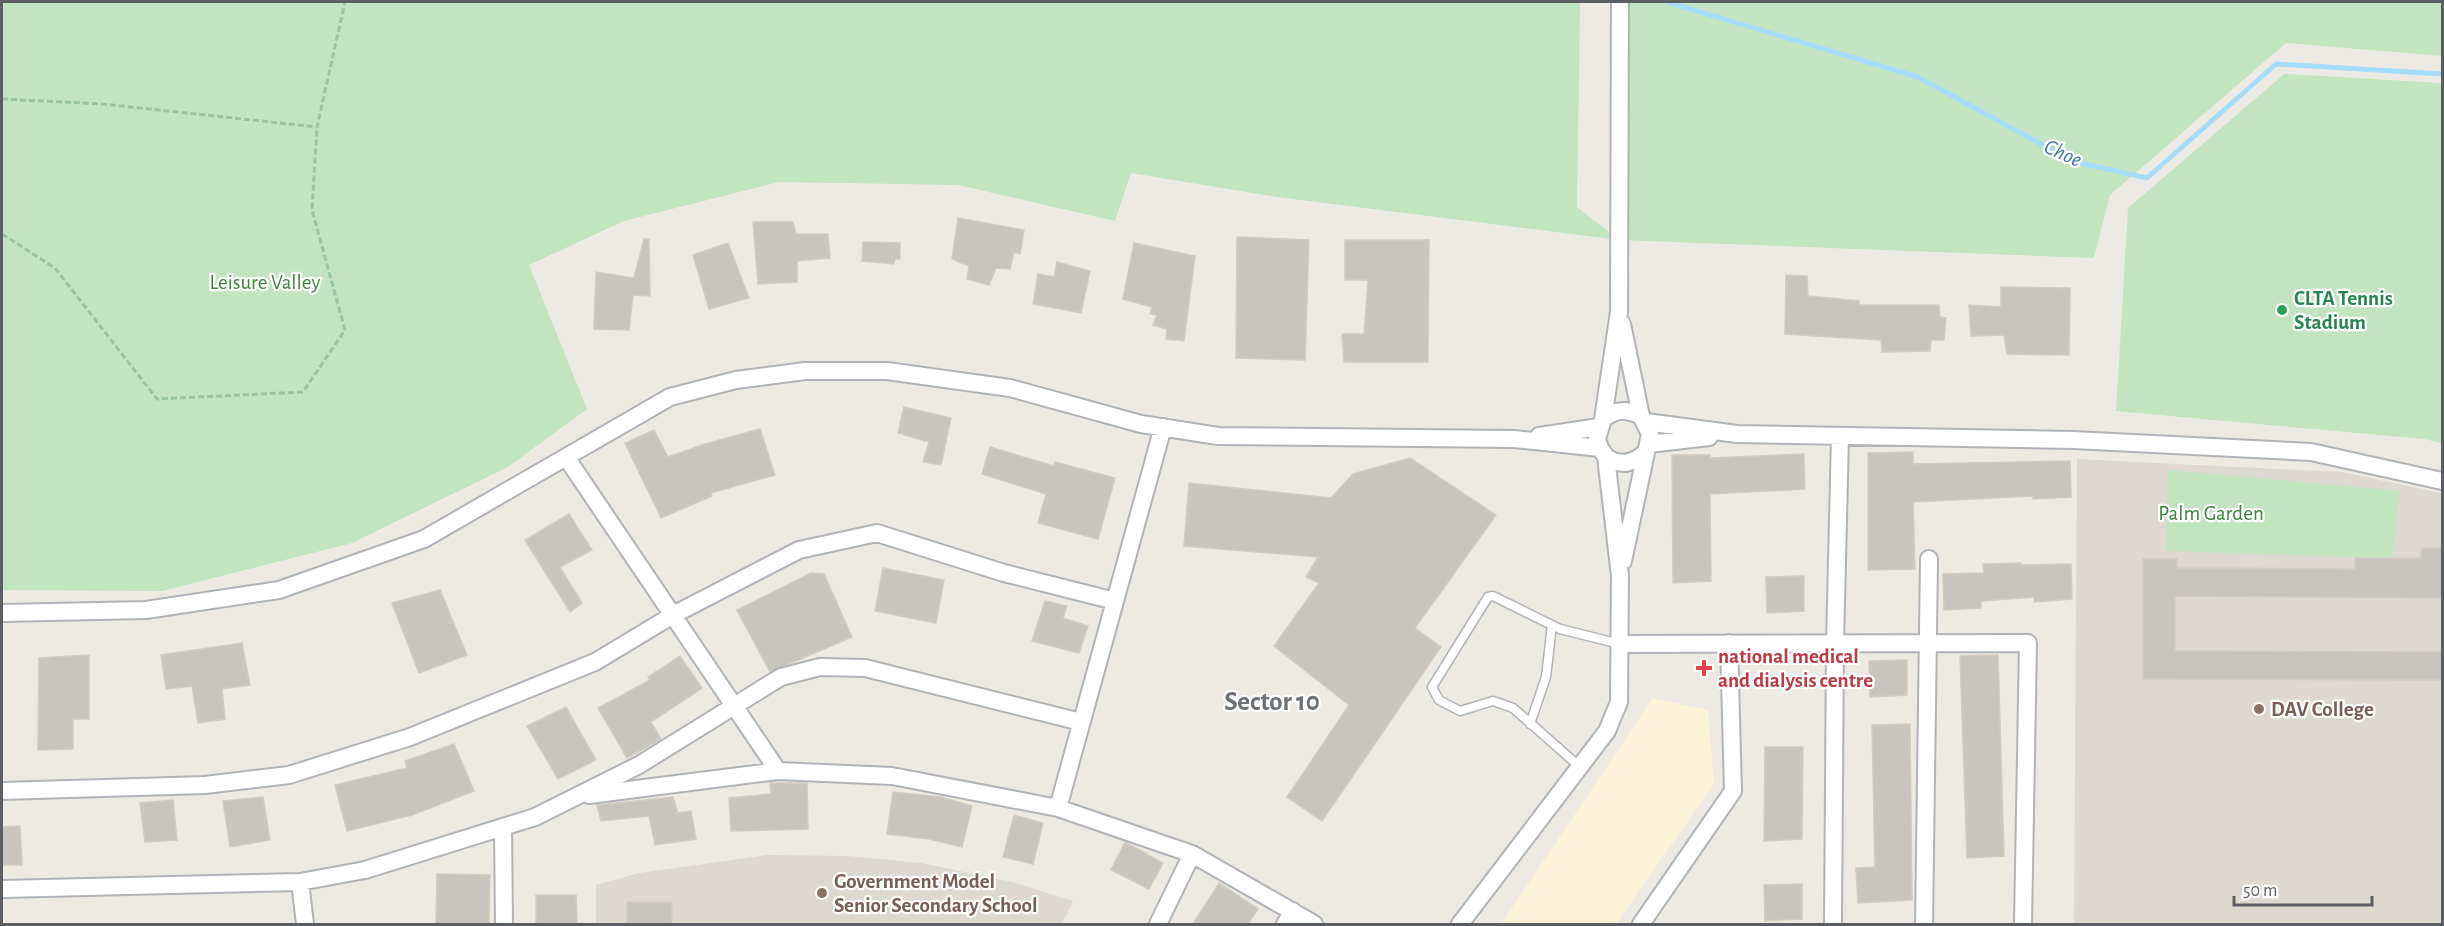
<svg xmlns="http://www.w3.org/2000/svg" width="2444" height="926" font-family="'Alegreya Sans',sans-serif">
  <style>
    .commercial { fill: #fcf1d9 }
    .education { fill: #ddd9d1 }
    .green { fill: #c3e4c0 }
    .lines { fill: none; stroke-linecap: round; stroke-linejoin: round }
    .stream { stroke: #a5dcfb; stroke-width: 5 }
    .building { fill: #c8c5c0; stroke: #d2cbc2; stroke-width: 1.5 }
    .service-casing { stroke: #b0b4b8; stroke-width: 11 }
    .minor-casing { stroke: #b0b4b8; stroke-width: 20 }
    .path { stroke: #9ac4a3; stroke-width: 3; stroke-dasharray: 6 3; stroke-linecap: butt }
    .service { stroke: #fff; stroke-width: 8 }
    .minor { stroke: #fff; stroke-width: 16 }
    .leisure-dot { fill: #2e9e5b; stroke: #fff; stroke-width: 2 }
    .health-dot { fill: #e0444e; stroke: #fff; stroke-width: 2 }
    .education-dot { fill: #8d6e63; stroke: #fff; stroke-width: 2 }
    .labels { text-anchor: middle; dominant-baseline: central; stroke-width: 4.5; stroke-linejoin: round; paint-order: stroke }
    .park-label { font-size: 21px; fill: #3b8439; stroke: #fff }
    .leisure-label { font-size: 21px; font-weight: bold; fill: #27864d; stroke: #fff; text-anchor: start }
    .health-label { font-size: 21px; font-weight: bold; fill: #be3a42; stroke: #fff; text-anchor: start }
    .education-label { font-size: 21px; font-weight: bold; fill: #785e54; stroke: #fff; text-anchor: start }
    .water-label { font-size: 22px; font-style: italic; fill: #4078a4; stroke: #fff }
    .district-label { font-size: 27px; font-weight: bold; fill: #6c7175; stroke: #fff }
  </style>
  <rect width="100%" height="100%" fill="#edeae3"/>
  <path class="commercial" d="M1653,698L1708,710L1714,784L1616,924H1501Z"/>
  <path class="education" d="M2077,459L2341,472L2442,493V924H2074Z
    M767,855L848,856L921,863L1012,882L1073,901L1062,924H596V885L639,873Z"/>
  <path class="green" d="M2,2H1580L1577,207L1619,240L1630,2H2442V56L2286,43L2110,195L2094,258L1619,240L1277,197L1131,173L1115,221L958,185L779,182L624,221L529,265L587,409L508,467L352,543L162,591L2,590Z
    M2284,74L2442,83V443L2424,439L2116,411L2128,208Z
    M2168,470L2400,491L2392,558L2166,551Z"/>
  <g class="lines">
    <path class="stream" d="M1667,2L1918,77L2072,161L2147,178L2276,64L2442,74"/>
  </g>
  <path class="building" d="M958,218L1024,230L1020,254L1014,252L1010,269L996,268L989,285L967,279L969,266L952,259Z
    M753,222H793L796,234H828L830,258L797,261V282L758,284Z
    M1237,237L1309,240L1305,360L1236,358Z
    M644,239H649L650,296L633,295L629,330L594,329L596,272L634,278Z
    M1345,240H1429L1428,362H1344L1342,334H1364L1368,280H1345Z
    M863,242L900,243V259H895L894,264L862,261Z
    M728,243L749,298L709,309L693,255Z
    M1134,243L1195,256L1184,341L1166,339L1167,329L1153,325L1157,315L1150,314L1152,307L1123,299Z
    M1057,262L1090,271L1081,313L1033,304L1038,274L1054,277Z
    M1786,275L1807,276L1808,296L1859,301V305H1939L1940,317L1946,318L1944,340H1931L1930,351L1882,352L1881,340L1785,334Z
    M2001,287L2070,288L2069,355L2007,354L2004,335L1971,336L1969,305L2001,307Z
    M904,407L951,418L941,465L923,462L929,442L898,433Z
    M760,429L775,475L711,493L712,496L661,518L625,443L654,430L668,457L705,444Z
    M990,447L1054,466L1055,462L1115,478L1098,539L1038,523L1046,494L982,474Z
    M1913,452V464L2070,461L2071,497L2033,499V496L1913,502L1915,569L1868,570V453Z
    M1804,454L1805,489L1710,494L1711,581L1673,583L1672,455H1710V458Z
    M1410,458L1496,515L1415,628L1441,647L1322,821L1287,797L1349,705L1274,646L1319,583L1306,577L1318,557L1184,546L1189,483L1331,498L1353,474Z
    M569,514L592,550L560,567L582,603L570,612L525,540Z
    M2421,548H2442V598L2175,596V651L2442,652V680L2143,679V559H2177V568L2355,569V558H2421Z
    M2021,563V565L2071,564L2072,599L2034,602V597L1981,601V608L1944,610L1943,574L1984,573L1983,564Z
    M883,568L944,580L936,623L875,611Z
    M811,573L824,574L852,637L770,672L737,610Z
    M1804,576V611L1767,613L1766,577Z
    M440,590L467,655L419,673L392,603Z
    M1045,601L1067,606L1063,618L1088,626L1079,653L1032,641Z
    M242,643L250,685L222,689L225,719L198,723L192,686L166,689L161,655Z
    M89,655V719H73V749L38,750L39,658Z
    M1998,655L2004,856L1967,858L1960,656Z
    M680,656L702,688L651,722L661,739L627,758L598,708L650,680L648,677Z
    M1907,660V695L1870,697L1869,661Z
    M566,707L596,760L558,779L527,726Z
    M1910,724L1912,900L1858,903L1856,868L1875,867L1872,725Z
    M454,744L474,791L412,815L347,831L335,785L407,768L405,761Z
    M1765,747H1803L1802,839L1764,841Z
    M770,783H807L808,829L731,831L729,798L771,794Z
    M893,792L941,797L972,806L962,847L929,839L887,834Z
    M263,797L270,840L230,847L223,801Z
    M673,797L678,813L691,811L696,839L655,845L649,816L601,821L597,805Z
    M173,800L177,840L145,842L140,803Z
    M1014,815L1043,823L1033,864L1003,857Z
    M20,826L22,865H2V827Z
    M1125,842L1163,863L1149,889L1111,870Z
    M437,874L490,875L489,924H436Z
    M1219,883L1258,909L1248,924H1193Z
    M1802,884V919L1765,921L1764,885Z
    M536,895H576L577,924H536Z
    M627,902H672V924H627Z"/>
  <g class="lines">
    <g class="service-casing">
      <path id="service" d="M1530,724L1546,677L1552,625
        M1580,767L1513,708L1493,701L1460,711L1439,700L1432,687L1488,597L1493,596L1560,629L1620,644"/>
    </g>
    <g class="minor-casing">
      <path id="minor" d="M1620,2L1619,312L1603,419L1597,439L1600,448L1606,457L1615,462L1626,463L1637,459L1644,454
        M1622,324L1641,416L1650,434L1623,561
        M1603,419C1616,409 1626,409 1641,416
        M1646,422L1737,434L2073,440L2311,452L2442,481
        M1539,436L1599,427
        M1649,444L1709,437
        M566,457L778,771
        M2,613L146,610L279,590L424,539L670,397L736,380L805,371H887L1010,388L1141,424L1218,436L1514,439L1600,448
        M1620,644L2028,643L2023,924
        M2,791L205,785L289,775L410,737L595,662L673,615L799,550L877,533L1004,573L1115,601
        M589,795L778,771L892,776L1058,808L1192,854L1314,924
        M1058,808L1163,427
        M503,827L504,924
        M300,882L305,924
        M2,889L300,882L365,870L535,817L639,765L781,677L820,667L865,668L1081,722
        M1158,924L1192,854
        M1285,924L1293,911
        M1460,924L1607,731L1619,702L1620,576L1606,457
        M1641,924L1733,791L1729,643
        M1833,924L1835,643L1840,437
        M1924,924L1929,559"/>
    </g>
    <path class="path" d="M2,99L103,104L317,127L345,2
      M2,234L55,268L157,399L303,392L345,330L312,210L317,127"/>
    <use href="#service" class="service"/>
    <use href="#minor" class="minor"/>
  </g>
  <circle class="leisure-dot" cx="2282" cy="310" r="6"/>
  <path class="health-dot" d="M1701 659h6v6h6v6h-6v6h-6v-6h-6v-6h6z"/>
  <g class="education-dot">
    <circle cx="2259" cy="709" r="6"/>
    <circle cx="822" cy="893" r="6"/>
  </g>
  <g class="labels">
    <g class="park-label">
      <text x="265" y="282">Leisure Valley</text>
      <text x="2211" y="513">Palm Garden</text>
    </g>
    <g class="leisure-label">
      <text x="2294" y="298">CLTA Tennis<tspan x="2294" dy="24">Stadium</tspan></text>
    </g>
    <g class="health-label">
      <text x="1718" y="656">national medical<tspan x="1718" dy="24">and dialysis centre</tspan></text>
    </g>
    <g class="education-label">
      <text x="2271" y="709">DAV College</text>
      <text x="834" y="881">Government Model<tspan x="834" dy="24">Senior Secondary School</tspan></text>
    </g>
    <g class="water-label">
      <text transform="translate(2063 153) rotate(24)">Choe</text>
    </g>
    <g class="district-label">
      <text x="1272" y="701">Sector 10</text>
    </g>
  </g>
  <rect width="2444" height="926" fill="none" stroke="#5b5f63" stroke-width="6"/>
  <path d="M2234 896v9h138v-9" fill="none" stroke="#5b5f63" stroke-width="3"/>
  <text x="2243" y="896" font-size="18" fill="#5b5f63" stroke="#ffffff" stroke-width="4.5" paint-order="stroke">50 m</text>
</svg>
